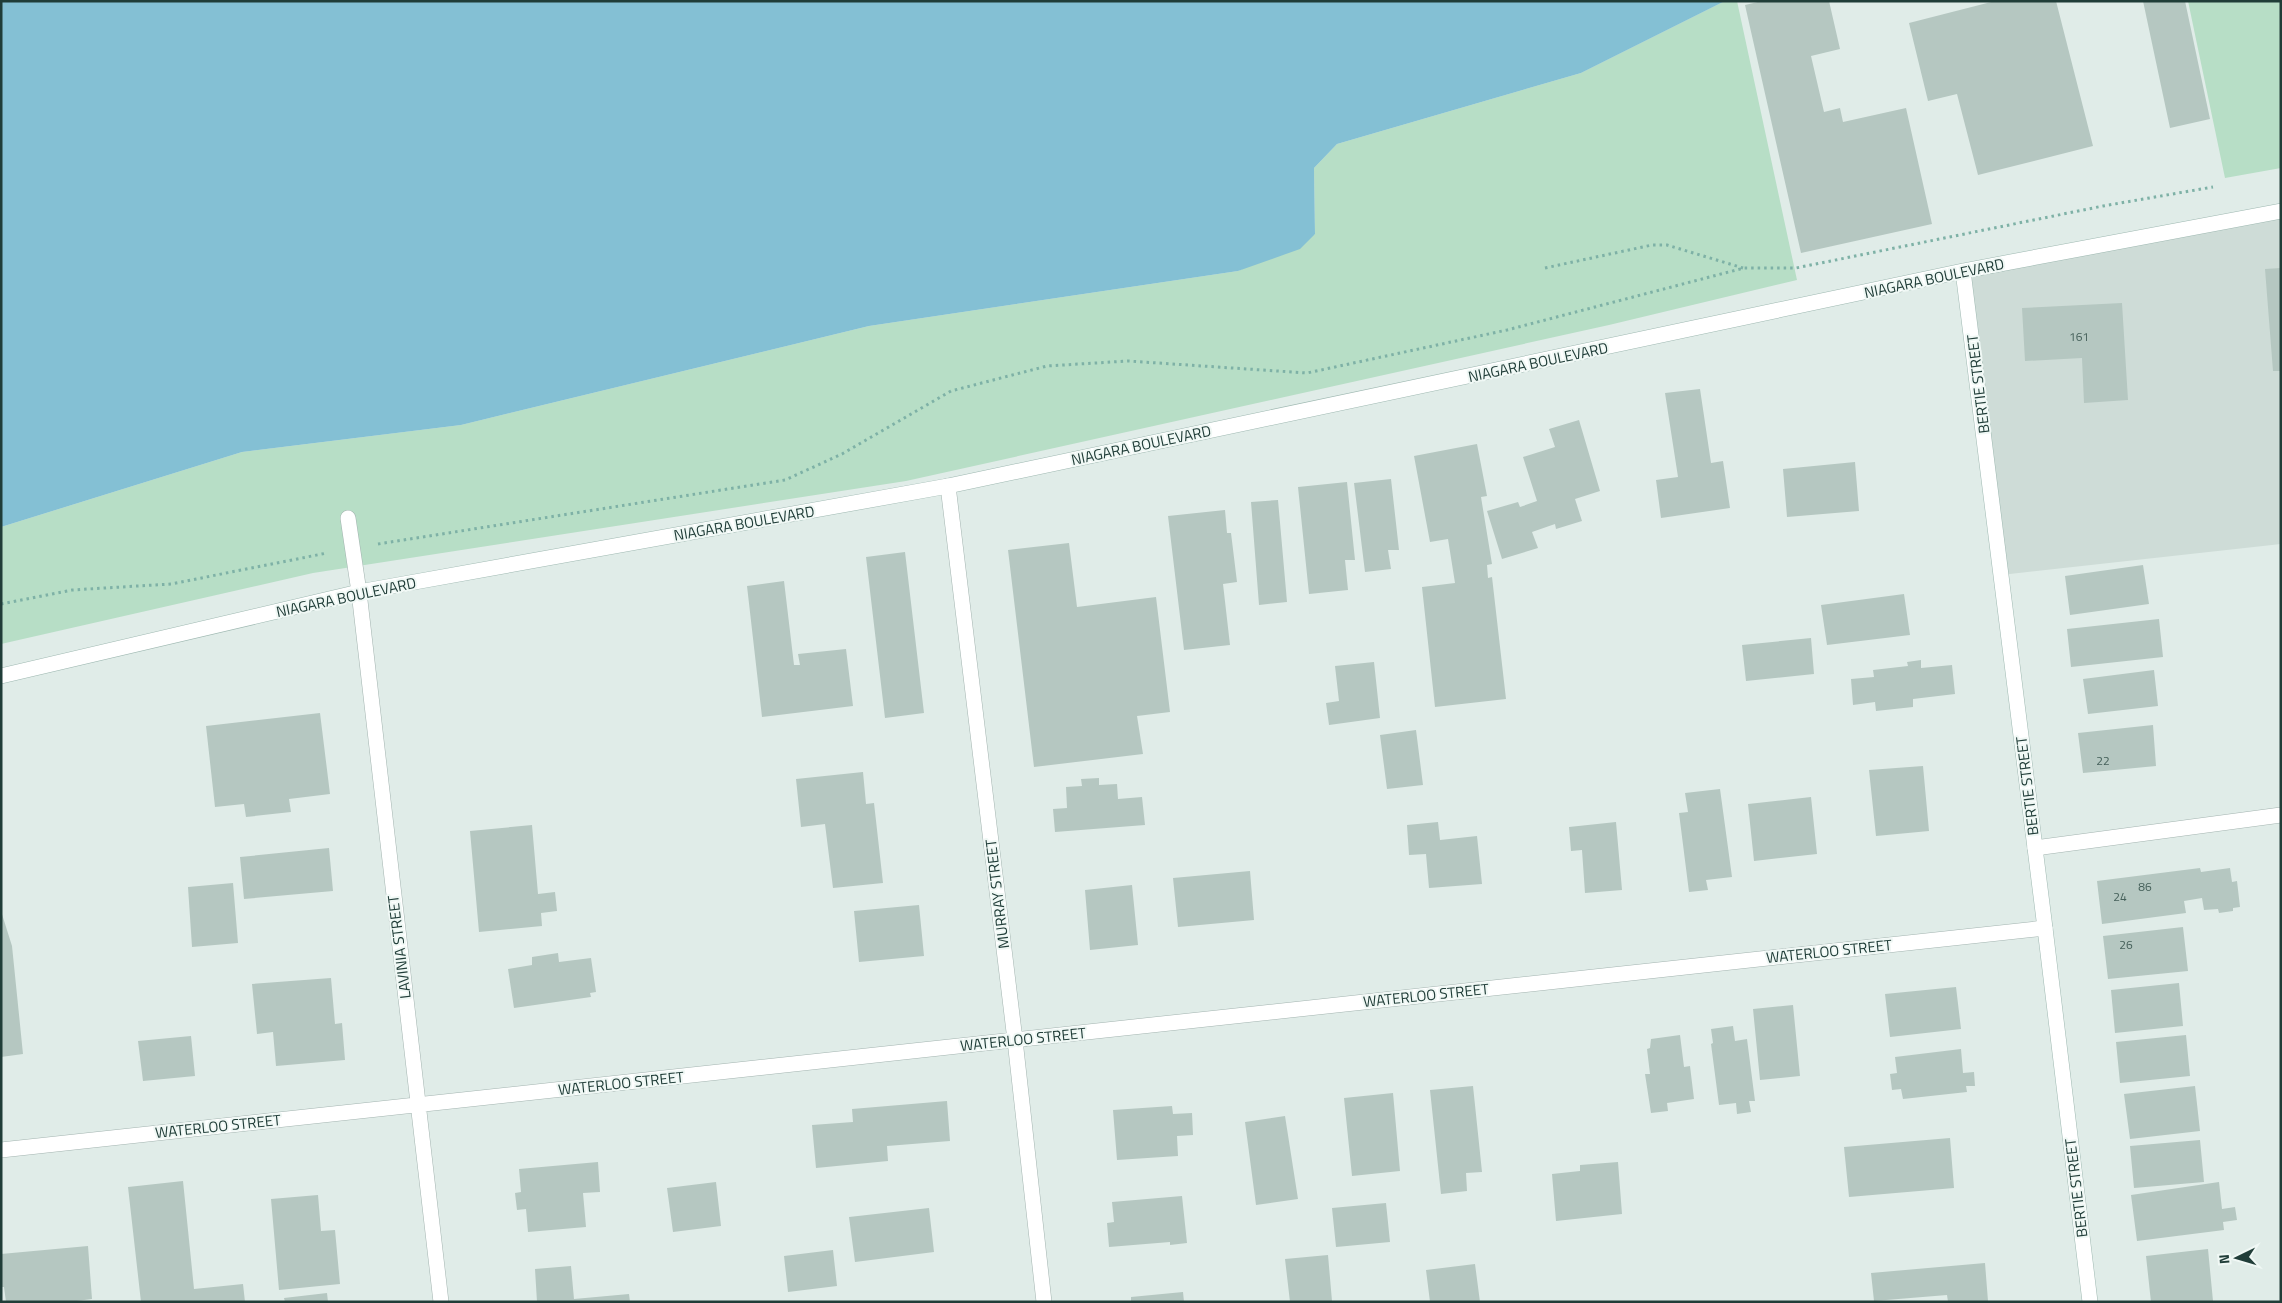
<svg xmlns="http://www.w3.org/2000/svg" width="2282" height="1303" font-family="'Titillium Web',sans-serif">
  <style>
    .built { fill: #cedcd7 }
    .green { fill: #b7dec6 }
    .water { fill: #84c0d4 }
    .building { fill: #b5c7c1 }
    .lines { fill: none; stroke-linecap: round; stroke-linejoin: round }
    .lane-casing { stroke: #a3b4b0; stroke-width: 16 }
    .street-casing { stroke: #a3b4b0; stroke-width: 16 }
    .secondary-casing { stroke: #9eb8b1; stroke-width: 16 }
    .path { stroke: #7eb1a6; stroke-width: 3; stroke-dasharray: 2.5 4; stroke-linecap: butt }
    .lane { stroke: #fff; stroke-width: 15 }
    .street { stroke: #fff; stroke-width: 15 }
    .secondary { stroke: #fff; stroke-width: 15 }
    .labels { text-anchor: middle; dominant-baseline: central; stroke-width: 4; stroke-linejoin: round; paint-order: stroke }
    .number-label { font-size: 12px; fill: #45605a }
    .street-label { font-size: 15px; fill: #203d38; stroke: #f0f8f5 }
  </style>
  <rect width="100%" height="100%" fill="#e0ece8"/>
  <path class="built" d="M2281,211V544L2001,575L1963,271Z"/>
  <path class="green" d="M1725,1H1737L1797,280L1609,325L906,481L313,573L1,644V527L242,452L461,425L869,326L1238,271L1315,234L1314,168L1337,144L1581,73Z
    M2188,1H2281V168L2225,178Z"/>
  <path class="water" d="M1,1H1725L1581,73L1337,144L1314,168L1315,234L1300,249L1238,271L869,326L461,425L242,452L1,527Z"/>
  <path class="building" d="M1762,1H1829L1840,49L1811,56L1824,112L1840,108L1843,122L1906,108L1932,224L1801,253L1745,5Z
    M1995,1H2056L2093,146L1978,175L1957,94L1928,101L1909,23Z
    M2143,1H2185L2210,119L2170,128Z
    M2281,268V371H2273L2265,269Z
    M2122,303L2128,400L2084,403L2082,358L2025,361L2022,308Z
    M1700,389L1711,463L1723,461L1730,508L1661,518L1656,480L1678,477L1665,393Z
    M1579,420L1600,491L1575,499L1582,521L1556,529L1555,524L1532,532L1538,548L1502,559L1487,511L1518,502L1520,507L1537,501L1523,457L1555,447L1549,429Z
    M1477,444L1487,496L1481,497L1492,564L1487,565L1488,578L1492,577L1506,699L1435,707L1422,587L1455,583L1448,539L1430,542L1414,456Z
    M1855,462L1859,511L1787,517L1783,469Z
    M1391,479L1399,550H1388L1391,569L1365,572L1354,483Z
    M1347,482L1355,560H1345L1348,590L1309,594L1298,487Z
    M1278,500L1287,602L1259,605L1251,502Z
    M1225,510L1227,533H1231L1237,582L1223,584L1230,645L1184,650L1168,516Z
    M1069,543L1077,607L1156,597L1170,712L1137,716L1143,754L1034,767L1008,550Z
    M905,552L924,713L885,718L866,557Z
    M2143,565L2149,604L2070,615L2065,576Z
    M784,581L794,665H800L798,654L846,649L853,706L762,717L747,586Z
    M1904,594L1910,635L1827,645L1821,605Z
    M2159,619L2163,657L2071,667L2067,629Z
    M1811,638L1814,674L1746,681L1742,645Z
    M1921,660V668L1952,665L1955,694L1913,699V707L1876,711L1875,702L1853,705L1851,679L1874,677L1873,670L1908,666L1907,662Z
    M1374,662L1380,718L1329,725L1326,703L1339,701L1335,666Z
    M2154,670L2158,706L2088,714L2083,679Z
    M320,713L330,794L289,799L291,812L246,817L244,804L215,807L206,726Z
    M2153,725L2156,766L2083,773L2078,733Z
    M1416,730L1423,785L1387,789L1380,735Z
    M1923,766L1929,831L1876,836L1869,770Z
    M863,772L866,804L874,803L883,883L833,888L825,824L801,827L796,779Z
    M1099,778V785L1117,784L1118,799L1142,797L1145,825L1055,832L1053,809L1067,808L1066,787L1082,786L1081,779Z
    M1720,789L1732,877L1706,880L1708,890L1689,892L1679,813L1688,812L1685,793Z
    M1811,797L1817,854L1754,861L1748,804Z
    M1438,822L1440,840L1477,836L1482,884L1429,888L1426,854L1409,855L1407,825Z
    M1616,822L1622,890L1585,893L1582,850L1571,851L1569,827Z
    M532,825L538,894L555,892L557,911L541,913L542,926L479,932L470,831Z
    M329,848L333,891L244,899L240,857Z
    M2200,868L2201,872L2230,868L2232,882L2237,881L2240,907L2233,908V911L2219,913L2218,909L2204,910L2202,898L2184,901L2186,913L2102,924L2097,881Z
    M1250,871L1254,920L1178,927L1173,878Z
    M233,883L238,943L192,947L188,887Z
    M1132,885L1138,945L1090,950L1085,890Z
    M919,905L924,956L859,962L854,911Z
    M1,911L12,946L23,1054L1,1057Z
    M2183,927L2188,971L2108,979L2103,936Z
    M558,953L559,962L591,958L596,992L590,993L591,997L514,1008L508,969L532,965V957Z
    M331,978L335,1024L342,1023L345,1060L276,1066L273,1032L257,1034L252,984Z
    M2179,983L2183,1026L2115,1033L2111,990Z
    M1956,987L1961,1029L1890,1037L1885,994Z
    M1793,1005L1800,1076L1760,1080L1753,1009Z
    M1733,1026L1735,1041L1747,1039L1755,1101H1749L1751,1112L1737,1114L1736,1103L1719,1105L1711,1044L1713,1043L1711,1029Z
    M1680,1035L1684,1067L1690,1066L1694,1099L1667,1103L1668,1111L1651,1113L1645,1074H1650L1647,1049L1650,1048L1651,1039Z
    M2186,1035L2190,1076L2120,1083L2116,1042Z
    M191,1036L195,1076L143,1081L138,1041Z
    M1961,1049L1963,1073L1974,1072L1975,1086H1966L1967,1092L1903,1099L1901,1089L1892,1090L1890,1074L1897,1073L1895,1057Z
    M1473,1086L1482,1172L1466,1173L1467,1191L1441,1194L1430,1090Z
    M2195,1086L2200,1131L2130,1139L2124,1094Z
    M1393,1093L1400,1171L1352,1176L1344,1098Z
    M947,1101L950,1141L887,1146L888,1161L816,1168L812,1125L853,1122L852,1109Z
    M1172,1106L1173,1114L1192,1113L1193,1135L1177,1136L1178,1156L1117,1160L1113,1110Z
    M1285,1116L1298,1199L1256,1205L1245,1122Z
    M1950,1138L1954,1188L1849,1197L1844,1147Z
    M2200,1140L2204,1182L2134,1188L2130,1146Z
    M598,1162L600,1192L583,1193L586,1227L528,1232L526,1209L517,1210L515,1193L521,1192L519,1169Z
    M1618,1162L1622,1214L1556,1221L1552,1174L1580,1171V1165Z
    M183,1181L194,1289L243,1284L245,1302H141L128,1187Z
    M716,1182L721,1226L673,1232L667,1188Z
    M2219,1182L2222,1209L2235,1207L2237,1220L2223,1222L2224,1230L2137,1241L2131,1195Z
    M318,1195L321,1231L335,1230L340,1284L279,1290L271,1199Z
    M1182,1196L1187,1243L1170,1245V1242L1109,1247L1107,1223L1114,1222L1112,1202Z
    M1386,1203L1390,1242L1336,1247L1332,1208Z
    M929,1208L934,1252L855,1262L849,1217Z
    M88,1246L92,1299L69,1302H6L4,1287H1V1254Z
    M2208,1249L2213,1301L2151,1302L2146,1256Z
    M833,1250L837,1286L788,1292L784,1256Z
    M1328,1255L1332,1301L1290,1302L1285,1259Z
    M1985,1263L1988,1301L1948,1302L1947,1295L1874,1301L1871,1273Z
    M1475,1264L1480,1302H1430L1426,1270Z
    M571,1266L574,1299L629,1294L630,1302H537L535,1269Z
    M1183,1292L1184,1302H1131V1297Z
    M327,1293L328,1302H285L284,1298Z"/>
  <g class="lines">
    <g class="lane-casing">
      <path id="lane" d="M348,518L359,592"/>
    </g>
    <g class="street-casing">
      <path id="street" d="M948,486L1015,1040L1044,1302
        M359,592L441,1302
        M2035,848L2281,815
        M1,1150L2045,928"/>
    </g>
    <g class="secondary-casing">
      <path id="secondary" d="M1963,271L2045,928L2090,1302
        M1,676L359,592L948,486L1963,271L2281,211"/>
    </g>
    <path class="path" d="M1545,268L1652,245H1667L1743,268
      M378,544L785,480L842,454L951,391L1047,366L1128,361L1307,373L1507,330L1744,268H1796L2103,206L2213,187
      M1,604L72,590L171,584L327,553"/>
    <use href="#lane" class="lane"/>
    <use href="#street" class="street"/>
    <use href="#secondary" class="secondary"/>
  </g>
  <g class="labels">
    <g class="number-label">
      <text x="2079" y="336">161</text>
      <text x="2103" y="760">22</text>
      <text x="2145" y="886">86</text>
      <text x="2120" y="896">24</text>
      <text x="2126" y="944">26</text>
    </g>
    <g class="street-label">
      <text transform="translate(1934 278) rotate(-12)">NIAGARA BOULEVARD</text>
      <text transform="translate(1538 362) rotate(-12)">NIAGARA BOULEVARD</text>
      <text transform="translate(1978 384) rotate(-97)">BERTIE STREET</text>
      <text transform="translate(1141 445) rotate(-12)">NIAGARA BOULEVARD</text>
      <text transform="translate(744 523) rotate(-10)">NIAGARA BOULEVARD</text>
      <text transform="translate(346 597) rotate(-12)">NIAGARA BOULEVARD</text>
      <text transform="translate(2027 786) rotate(-97)">BERTIE STREET</text>
      <text transform="translate(997 894) rotate(-97)">MURRAY STREET</text>
      <text transform="translate(399 947) rotate(-97)">LAVINIA STREET</text>
      <text transform="translate(1829 951) rotate(-6)">WATERLOO STREET</text>
      <text transform="translate(1426 995) rotate(-6)">WATERLOO STREET</text>
      <text transform="translate(1023 1039) rotate(-6)">WATERLOO STREET</text>
      <text transform="translate(621 1083) rotate(-6)">WATERLOO STREET</text>
      <text transform="translate(218 1126) rotate(-6)">WATERLOO STREET</text>
      <text transform="translate(2076 1188) rotate(-97)">BERTIE STREET</text>
    </g>
  </g>
  <rect width="2282" height="1303" fill="none" stroke="#203d38" stroke-width="5"/>
  <g transform="translate(2237 1258) rotate(265)" stroke="#f0f8f5" stroke-width="4" paint-order="stroke">
  <path d="M0-4L9 19L0 12L-9 19Z" fill="#203d38"/>
  <text y="-8" font-size="14" font-weight="bold" text-anchor="middle" fill="#203d38">N</text>
  </g>
</svg>
